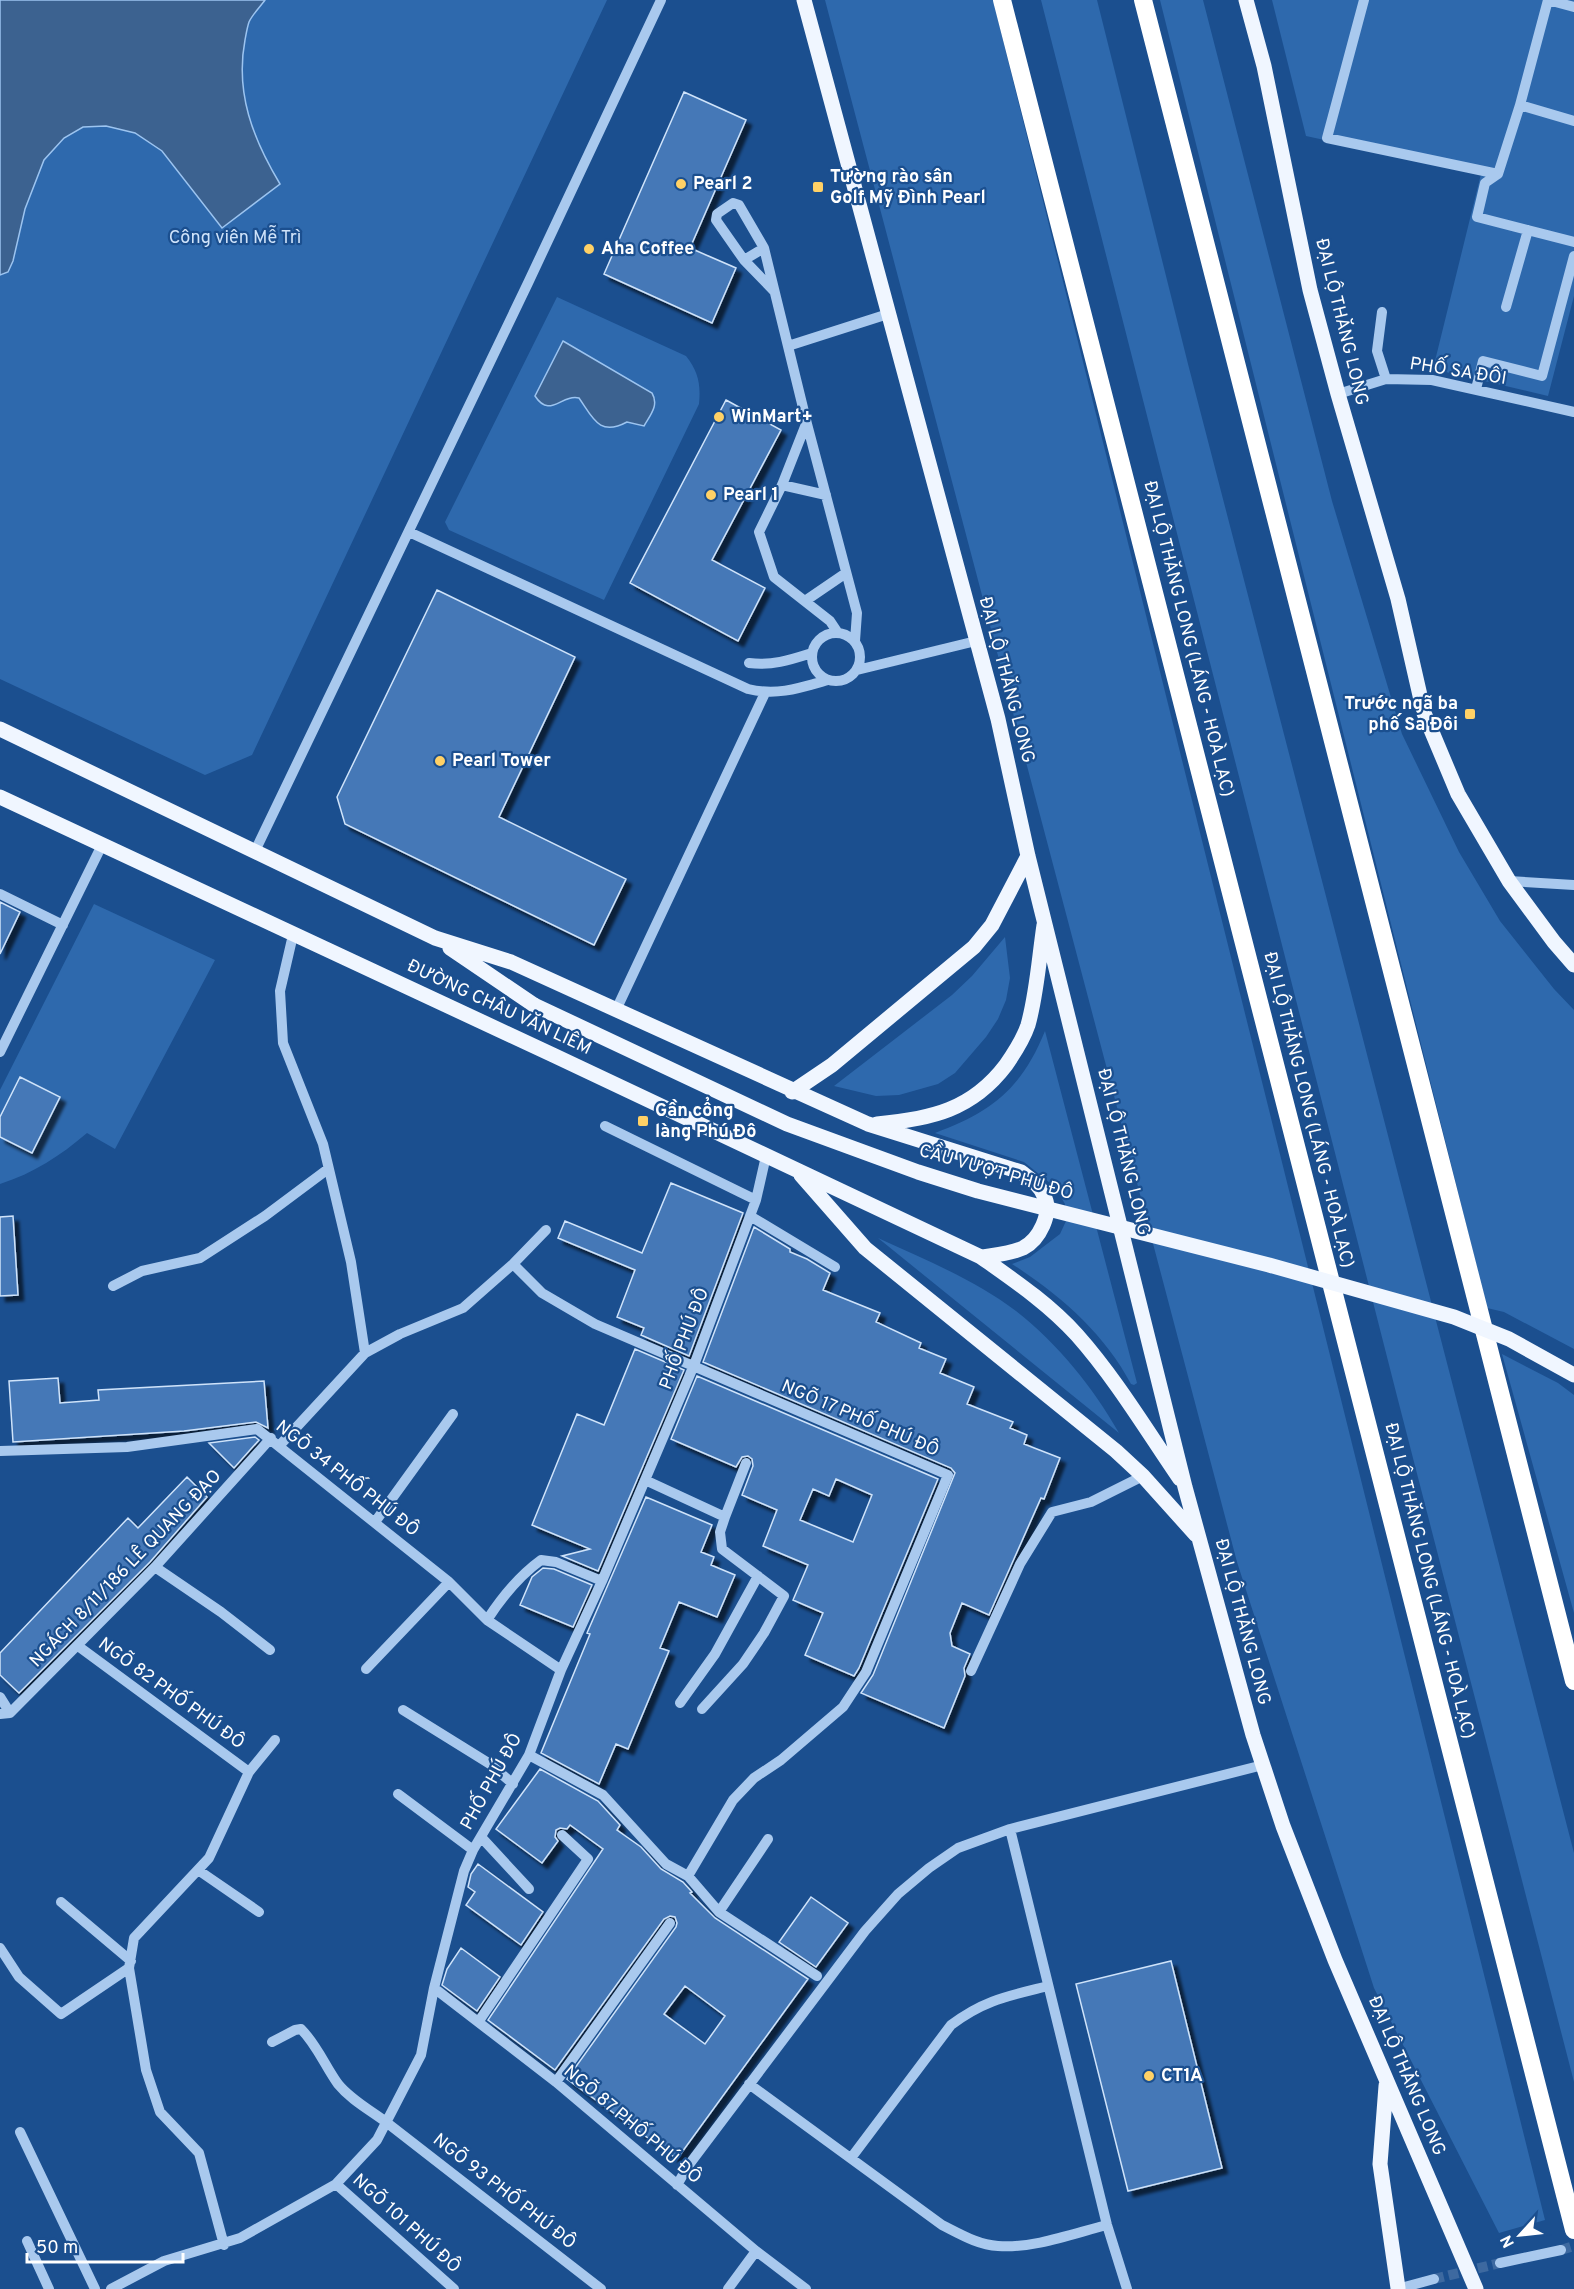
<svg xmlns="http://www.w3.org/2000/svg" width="1574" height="2289" font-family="Overpass,sans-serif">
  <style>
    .green { fill: #2e69ad }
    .water { fill: #3c6290; stroke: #9cc4f0; stroke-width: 1.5 }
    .building { fill: #4478b7; stroke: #cfe3fa; stroke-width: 1.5; fill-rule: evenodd; filter: url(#shadow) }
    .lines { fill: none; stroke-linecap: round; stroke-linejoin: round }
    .minor-tunnel { stroke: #3d69a0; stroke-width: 10; stroke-dasharray: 10 5; stroke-linecap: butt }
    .minor { stroke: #a9c9ee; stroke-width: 10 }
    .major { stroke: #f0f6ff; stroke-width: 15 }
    .highway { stroke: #fff; stroke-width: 18 }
    .major-bridge { stroke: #f0f6ff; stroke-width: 15 }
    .poi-dot { fill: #ffd166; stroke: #1b4f8f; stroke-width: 2 }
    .labels { text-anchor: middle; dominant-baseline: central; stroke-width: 4.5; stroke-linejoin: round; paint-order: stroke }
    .poi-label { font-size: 18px; font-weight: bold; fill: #fff; stroke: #1b4f8f; text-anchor: start }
    .park-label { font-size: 18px; fill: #cfe3fa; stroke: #1b4f8f }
    .street-label { font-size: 18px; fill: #fff; stroke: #1b4f8f }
  </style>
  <defs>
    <filter id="shadow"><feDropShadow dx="5.5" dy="5.5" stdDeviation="1.5" flood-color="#0009"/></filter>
  </defs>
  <rect width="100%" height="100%" fill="#1b4f8f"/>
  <path class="green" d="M0,0H607L252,755L205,775L0,679Z
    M825,0H993L1545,2220L1499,2233L1374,1988L1237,1562Z
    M1041,0H1097L1188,364L1574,1853V2082L1398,1400Z
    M1160,0H1203L1332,501L1402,734L1459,852L1500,921L1554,989L1574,1010V1349L1504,1312L1487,1308Z
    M1272,0H1574V296L1548,396L1433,369L1481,174L1306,136Z
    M557,297L686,356C698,371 701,384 699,404L604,600L449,530L445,522Z
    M94,904L215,960L115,1149L87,1133C60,1156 34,1173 0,1184V1090Z
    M1005,937L1010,978L1006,1000L998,1019L986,1037L955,1073L938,1084L899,1095L876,1096L834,1086L952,995L972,976Z
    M1045,1031L1137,1383L1134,1385L1131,1384C1104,1333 1060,1295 1012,1264L1030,1257L1060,1234L1066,1221L1065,1204L1055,1187L1024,1162L935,1133C992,1112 1022,1088 1045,1031Z
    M878,1238C924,1259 975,1280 1016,1311C1058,1344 1093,1387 1119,1433Z
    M1502,1354L1558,1383L1574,1395V1613Z"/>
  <path class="water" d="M0,0H265C260,7 252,15 249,22C247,28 246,35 245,40C235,93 253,139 280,184L222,228L162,151L135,133L106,126L83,127L64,138L44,160L25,209L13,261L8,272L0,275Z
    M563,341L652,393C659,405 651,414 644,426L627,422C599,437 593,418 579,398C561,394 550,419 535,396Z"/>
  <path class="building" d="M684,92L746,120L690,248L736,268L712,323L604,274Z
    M726,400L781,430L712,560L765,588L738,641L630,583Z
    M437,590L575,657L499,817L626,879L594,945L345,824L337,797Z
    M0,902L20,912L0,954Z
    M20,1077L60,1097L32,1153L0,1137V1117Z
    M671,1183L743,1213L689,1356L641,1335L644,1328L617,1317L635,1270L558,1238L565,1221L642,1253Z
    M13,1216L18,1295L0,1296V1217Z
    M754,1227L790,1249V1252L807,1259L830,1273L823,1290L880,1313L876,1322L921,1343L919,1348L946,1359L940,1373L974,1387L967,1404L1013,1422L1010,1428L1027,1435L1024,1444L1060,1458L1044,1499L1041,1498L989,1615L962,1603L950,1633L952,1646L970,1654L964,1668L965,1676L944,1728L861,1693L873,1675L955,1473L951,1468L703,1362Z
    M635,1349L684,1370L598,1571L562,1556L590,1549L532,1525L577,1414L604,1425Z
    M697,1376L938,1479L859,1668L854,1676L805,1655L823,1613L793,1600L808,1565L763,1546L777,1510L742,1495L753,1466L752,1459L748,1456L742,1457L736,1467L671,1439ZM836,1479L872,1495L853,1542L800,1520L813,1489L829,1496Z
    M58,1378L60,1403L99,1400L98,1390L264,1381L268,1428L256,1422L184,1431L13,1442L9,1381Z
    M255,1437L259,1440L234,1468L209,1443Z
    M187,1477L207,1497L150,1562L19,1693L0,1675V1653L128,1518L138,1528Z
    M646,1497L712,1525L701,1552L714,1557L711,1565L735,1575L717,1617L679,1602L660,1648L669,1651L628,1749L616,1744L599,1784L541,1753L590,1634L587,1633Z
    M543,1568L554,1569L592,1585L573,1627L520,1605L532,1577Z
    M540,1769L598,1801L620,1825L617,1830L641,1847L661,1869L683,1882L692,1892L690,1893L715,1918L808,1979L677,2159L567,2079L676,1927L677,1923L675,1917L670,1916L664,1919L555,2070L488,2020L603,1849L570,1825L567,1829L560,1828L556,1830L555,1837L558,1841L542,1863L496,1829ZM685,1986L725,2016L705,2044L664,2014Z
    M478,1864L543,1912L521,1945L466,1905L475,1892L468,1887L471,1874Z
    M811,1897L848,1923L816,1967L779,1942Z
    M461,1948L500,1977L477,2011L442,1985L447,1969Z
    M1171,1961L1222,2168L1128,2191L1076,1984Z"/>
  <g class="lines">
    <path class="minor-tunnel" d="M1561,2250L1574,2246
      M1434,2279L1500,2263"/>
    <path class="minor" d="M1364,0L1327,138L1498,174
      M1548,0L1520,105L1498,174L1485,183L1477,217L1574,242
      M1548,0L1574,7
      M1520,105L1574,121
      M733,203L739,205L764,248L744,260L716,220L717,214Z
      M764,248L807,424L857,613L855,641
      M744,260L774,291
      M1506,307L1528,230
      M1382,312L1377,351L1386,379
      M788,346L888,314
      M1476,389L1483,361L1542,376L1574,256
      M1338,394L1386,379L1432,380L1574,412
      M806,424L782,485L759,532L774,577L830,621L838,633
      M782,485L826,495
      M409,532L748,689C777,696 800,688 828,680
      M805,601L846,573
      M812 657a24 24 0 1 1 48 0a24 24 0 1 1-48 0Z
      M749,663C772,666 790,660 812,653
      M857,670L976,641
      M255,851L528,283L661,0
      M1509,881L1574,885
      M0,894L63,925
      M293,935L280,991L283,1043L323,1144L351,1262L365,1353
      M616,1010L765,693
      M0,1052L102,845
      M605,1126L756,1200
      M750,1216L835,1267
      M513,1264L542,1293L595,1324L948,1475L866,1672L843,1707L781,1760L754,1778L733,1800L688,1876
      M113,1286L142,1271L200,1258L265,1216L328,1169
      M280,1445L365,1353L400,1334L463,1308L513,1264L546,1230
      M0,1451L127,1447L257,1429L449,1582L487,1620L561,1670
      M645,1480L725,1517L720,1532L722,1549L784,1596L764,1633L743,1664L702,1709
      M725,1517L746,1463
      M375,1522L453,1414
      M155,1567L221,1612L270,1650
      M487,1620C502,1597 519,1576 541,1560L556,1562L602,1581
      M78,1646L249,1772
      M366,1669L449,1582
      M971,1671L1020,1564L1052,1512L1091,1502L1143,1476
      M0,1697L10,1713
      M680,1703L715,1654L758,1576
      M403,1710L490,1764L513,1784
      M0,1714L10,1713L155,1567L271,1438
      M529,1755L603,1795L666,1864L688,1876L719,1912L817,1976
      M398,1794L473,1850
      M1010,1829L1107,2225L1127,2289
      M481,1837L529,1889
      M198,1870L259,1912
      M61,1902L131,1961
      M719,1912L768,1839
      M0,1948L19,1977L61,2014L129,1968
      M434,1988L556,2082L756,2251L806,2289
      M479,2021L588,1859L562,1835
      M272,2042L295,2030L301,2029C317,2045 325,2066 338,2084C351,2100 370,2110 386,2122L601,2289
      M556,2082L670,1923
      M749,2084L942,2225C960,2234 978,2245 998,2246C1032,2249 1075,2233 1107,2225
      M20,2132L95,2289
      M851,2158L951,2025C984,2000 1008,1996 1048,1986
      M336,2184L454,2289
      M677,2185L688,2166L865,1931L898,1894L929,1868L958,1848L1010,1829L1263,1765
      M27,2241L49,2289
      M224,2245L199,2153L160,2112L146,2070L129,1968L134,1938L209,1858L249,1772L275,1740
      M1500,2263L1561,2250
      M111,2289L164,2261L240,2238L336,2184L377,2140L421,2055L434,1988L464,1871L473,1850L529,1755L561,1670L602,1581L694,1365L756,1200L766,1156
      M728,2289L756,2251
      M1397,2289L1434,2279"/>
    <path class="major" d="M804,0L998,719L1028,856L1185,1487L1253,1735L1283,1826L1335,1960L1476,2289
      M1246,0L1264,66L1310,290L1338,394L1398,599L1424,713L1458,794L1509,881L1554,942L1574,965
      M0,729L435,938L511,962L868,1124L1021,1172C1030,1179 1040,1185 1044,1196C1053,1213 1039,1240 1023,1248C1010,1254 994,1255 981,1257
      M0,797L553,1055L981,1257C1015,1281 1049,1304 1077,1335C1116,1379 1147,1431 1180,1479
      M450,948L534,1005
      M792,1092L832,1065L974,947L992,925L1028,856
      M877,1124C931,1119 972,1110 1006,1065C1015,1052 1023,1040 1028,1025C1037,993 1039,958 1044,925
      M801,1175L865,1248L1116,1451L1143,1476L1196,1535
      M1386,2086L1380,2164L1398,2288"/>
    <path class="highway" d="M1002,0L1574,2230
      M1143,0L1574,1681"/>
    <path class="major-bridge" d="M534,1005L787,1124L918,1172L978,1191L1269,1265L1454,1317L1509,1339L1574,1375"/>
  </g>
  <g class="poi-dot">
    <circle cx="681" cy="184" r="6"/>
    <rect x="812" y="181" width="12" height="12" rx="3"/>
    <circle cx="589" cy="249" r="6"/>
    <circle cx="719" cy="417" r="6"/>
    <circle cx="711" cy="495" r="6"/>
    <rect x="1464" y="708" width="12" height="12" rx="3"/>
    <circle cx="440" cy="761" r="6"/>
    <rect x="637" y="1115" width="12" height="12" rx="3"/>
    <circle cx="1149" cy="2076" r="6"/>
  </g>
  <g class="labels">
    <g class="poi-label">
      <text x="830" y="177">Tường rào sân<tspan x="830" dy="21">Golf Mỹ Đình Pearl</tspan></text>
      <text x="693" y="184">Pearl 2</text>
      <text x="601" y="249">Aha Coffee</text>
      <text x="731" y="417">WinMart+</text>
      <text x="723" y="495">Pearl 1</text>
      <text x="1458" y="704" text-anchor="end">Trước ngã ba<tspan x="1458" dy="21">phố Sa Đôi</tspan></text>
      <text x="452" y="761">Pearl Tower</text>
      <text x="655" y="1111">Gần cổng<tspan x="655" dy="21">làng Phú Đô</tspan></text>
      <text x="1161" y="2076">CT1A</text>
    </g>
    <g class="park-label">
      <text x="235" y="238">Công viên Mễ Trì</text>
    </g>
    <g class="street-label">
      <text transform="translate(1341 322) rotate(76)">ĐẠI LỘ THĂNG LONG</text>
      <text transform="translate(1458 372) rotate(9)">PHỐ SA ĐÔI</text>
      <text transform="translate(1188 639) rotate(76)">ĐẠI LỘ THĂNG LONG (LÁNG - HOÀ LẠC)</text>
      <text transform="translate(1006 680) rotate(75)">ĐẠI LỘ THĂNG LONG</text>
      <text transform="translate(499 1008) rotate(25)">ĐƯỜNG CHÂU VĂN LIÊM</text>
      <text transform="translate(1308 1110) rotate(76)">ĐẠI LỘ THĂNG LONG (LÁNG - HOÀ LẠC)</text>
      <text transform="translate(1123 1152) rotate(76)">ĐẠI LỘ THĂNG LONG</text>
      <text transform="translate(996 1173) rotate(16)">CẦU VƯỢT PHÚ ĐÔ</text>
      <text transform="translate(685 1339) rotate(-69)">PHỐ PHÚ ĐÔ</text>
      <text transform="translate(860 1419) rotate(23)">NGÕ 17 PHỐ PHÚ ĐÔ</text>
      <text transform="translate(347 1479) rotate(38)">NGÕ 34 PHỐ PHÚ ĐÔ</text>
      <text transform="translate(126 1569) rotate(-46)">NGÁCH 8/11/186 LÊ QUANG ĐẠO</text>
      <text transform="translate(1429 1581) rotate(76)">ĐẠI LỘ THĂNG LONG (LÁNG - HOÀ LẠC)</text>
      <text transform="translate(1242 1622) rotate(75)">ĐẠI LỘ THĂNG LONG</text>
      <text transform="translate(171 1694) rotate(36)">NGÕ 82 PHỐ PHÚ ĐÔ</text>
      <text transform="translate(492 1782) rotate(-61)">PHỐ PHÚ ĐÔ</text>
      <text transform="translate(1406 2076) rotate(67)">ĐẠI LỘ THĂNG LONG</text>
      <text transform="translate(632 2125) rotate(40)">NGÕ 87 PHỐ PHÚ ĐÔ</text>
      <text transform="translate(504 2192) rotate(38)">NGÕ 93 PHỐ PHÚ ĐÔ</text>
      <text transform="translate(406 2224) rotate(42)">NGÕ 101 PHÚ ĐÔ</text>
    </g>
  </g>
  <g transform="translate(1520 2235) rotate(243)" stroke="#1b4f8f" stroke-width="4.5" paint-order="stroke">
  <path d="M0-4.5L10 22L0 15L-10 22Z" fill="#ffffff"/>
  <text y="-9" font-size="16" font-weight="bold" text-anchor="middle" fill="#ffffff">N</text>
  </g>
  <path d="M27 2253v9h156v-9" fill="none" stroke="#ffffff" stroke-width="3"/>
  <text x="36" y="2253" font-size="18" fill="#ffffff" stroke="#1b4f8f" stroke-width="4.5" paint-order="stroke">50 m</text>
</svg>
